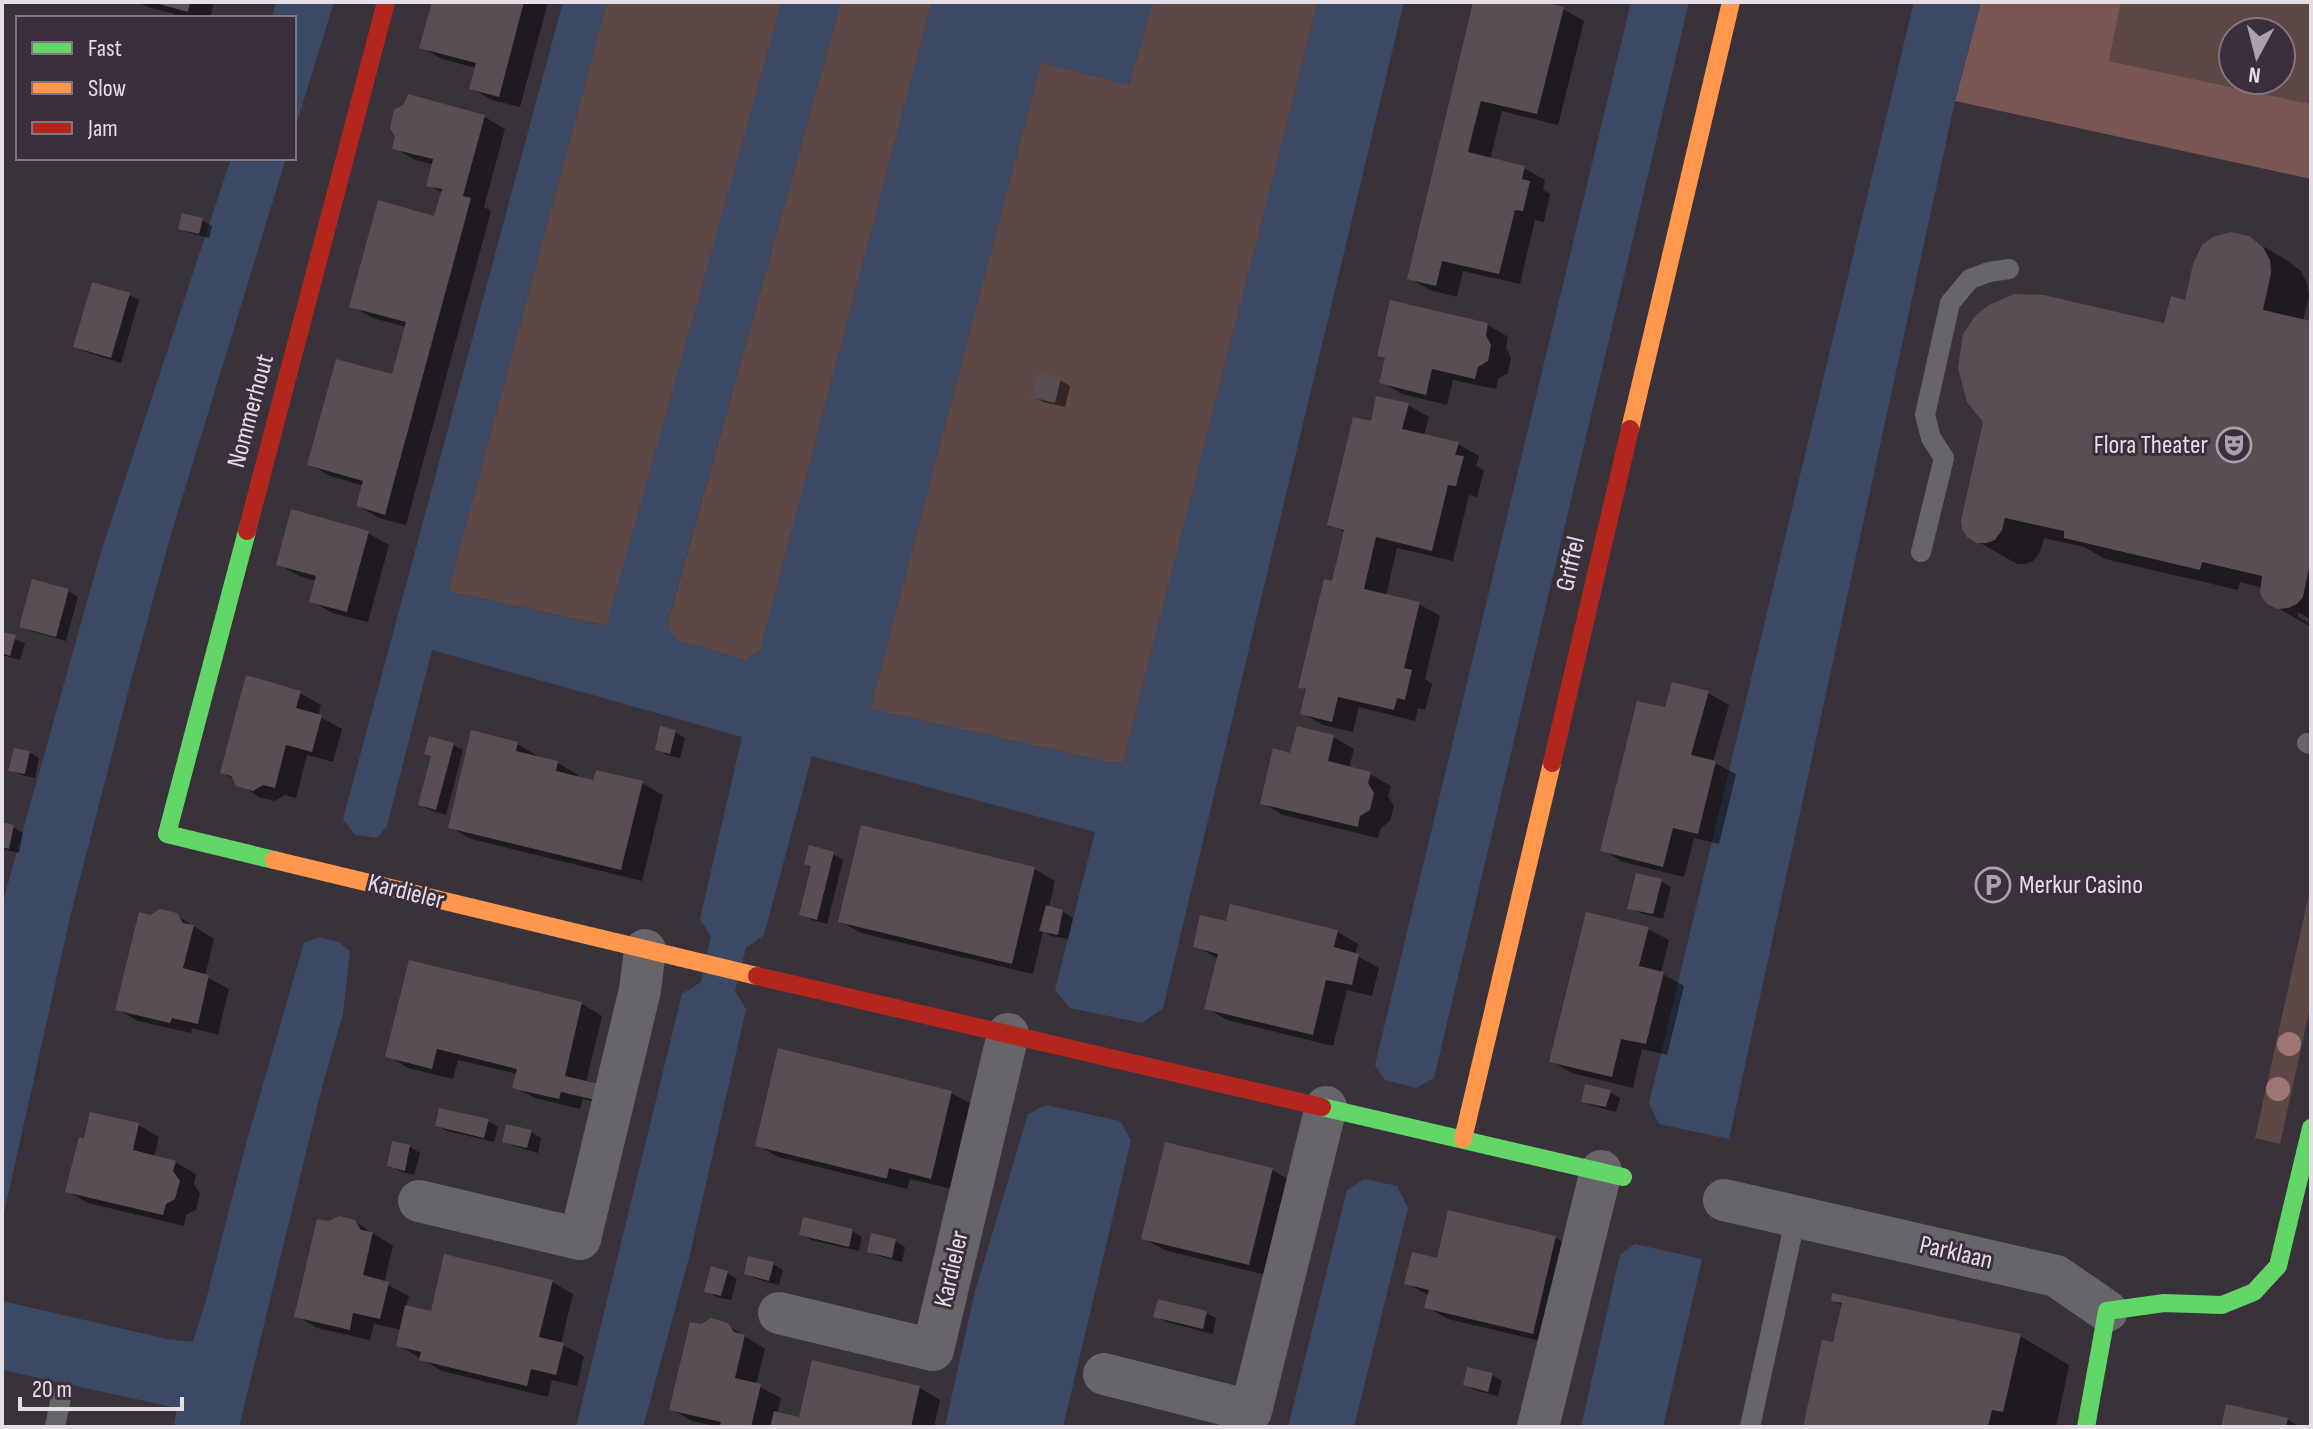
<svg xmlns="http://www.w3.org/2000/svg" width="2313" height="1429" font-family="'Sofia Sans Condensed',sans-serif">
  <style>
    .green { fill: #5e4845; fill-rule: evenodd }
    .forest { fill: #795653 }
    .water { fill: #3c4964 }
    .shadow { fill: #0007 }
    .building { fill: #584e54 }
    .lines { fill: none; stroke-linecap: round; stroke-linejoin: round }
    .lane { stroke: #67656a; stroke-width: 20 }
    .street { stroke: #67656a; stroke-width: 42 }
    .fast { stroke: #63d668; stroke-width: 18 }
    .slow { stroke: #ff974d; stroke-width: 18 }
    .jam { stroke: #b3261e; stroke-width: 18 }
    .tree { fill: #9f7675 }
    .labels { text-anchor: middle; dominant-baseline: central; stroke-width: 6; stroke-linejoin: round; paint-order: stroke }
    .street-label { font-size: 26px; fill: #e6dee6; stroke: #3c2f3d }
    .poi-label { font-size: 26px; fill: #e6dee6; stroke: #3c2f3d; text-anchor: end }
  </style>
  <rect width="100%" height="100%" fill="#39323a"/>
  <path class="green" d="M607,2H782L607,626L448,591Z
    M841,2H932L760,651L745,660L676,640L667,626Z
    M1153,2H1318L1123,763L1108,762L870,709L1041,62L1129,85Z
    M2121,2H2311V104L2109,61ZM2233,32H2281V80H2233Z
    M2311,885V1003L2280,1144L2255,1138Z"/>
  <path class="forest" d="M1981,2H2121L2109,61L2311,104V179L1955,101Z"/>
  <path class="water" d="M276,2H334L294,132V18H272Z
    M563,2H607L448,591L606,626L782,2H841L667,625L676,640L745,660L760,651L932,2H1153L1129,85L1041,62L870,709L1108,762L1123,763L1318,2H1404L1163,1008L1142,1023L1070,1008L1055,990L1095,832L812,756L764,935L746,948L735,991L746,1009L690,1254L643,1427H576L682,994L701,982L711,936L700,919L742,737L432,650L387,826L377,838L355,835L343,819Z
    M1631,2H1689L1434,1078L1416,1088L1385,1080L1375,1065Z
    M1914,2H1981L1955,101L1729,1139L1659,1124L1649,1103Z
    M231,158H286L169,541L129,688L70,917L2,1222V905L101,552Z
    M319,937L338,942L350,951L343,1014L322,1087L239,1427H174L177,1408L2,1370V1301L167,1339L193,1342L206,1300L247,1140L304,943Z
    M1046,1105L1120,1121L1131,1140L1063,1427H945L974,1295L1028,1114Z
    M1365,1179L1397,1186L1408,1208L1354,1427H1288L1347,1190Z
    M1635,1244L1702,1259L1663,1427H1581L1620,1255Z"/>
  <path class="shadow" d="M138,2H214L210,18H190L147,7Z
    M434,2H548L520,107L492,100L471,88L476,68L442,59L422,47Z
    M1475,2H1536L1563,9L1584,21L1558,125L1502,111L1490,160L1524,168L1545,180L1543,190L1550,194L1544,222L1535,220L1520,284L1463,271L1457,297L1430,290L1409,278Z
    M409,96L485,117L505,129L484,207L491,211L406,525L379,518L358,506L364,486L330,476L309,464L393,376L406,327L373,318L352,306L436,218L443,193L428,185L434,165L415,160L395,148Z
    M202,220L212,226L209,238L190,233L180,228Z
    M2249,238L2288,261L2301,271L2307,283L2309,296L2303,321L2311,323V620L2298,612V617L2311,624V627L2269,603L2262,588L2240,582L2238,590L2105,559L2084,547L2044,538L2040,552L2033,561L2025,564H2017L1968,536Z
    M129,295L139,300L121,363L86,352L76,347Z
    M1488,325L1508,337L1506,348L1511,358L1508,373L1498,379L1496,389L1453,380L1447,405L1402,394L1381,382L1387,359L1379,355Z
    M1060,380L1070,386L1065,407L1043,402L1033,396Z
    M1408,405L1429,417L1424,436L1458,444L1479,456L1476,466L1484,470L1477,497L1469,495L1453,561L1397,548L1386,596L1419,604L1440,616L1425,679L1432,684L1425,710L1418,708L1415,721L1359,707L1353,732L1323,725L1302,713L1308,691L1300,687L1333,583L1346,533L1329,524L1372,424Z
    M368,533L389,545L368,622L332,613L312,601L317,581L299,576L278,564Z
    M68,591L78,597L66,641L31,631L21,626Z
    M2,634L25,643L20,660L2,655Z
    M300,693L321,705L318,716L342,729L333,762L307,755L296,798L285,795L275,801L259,797L222,772Z
    M1708,693L1729,705L1713,762L1736,774L1719,844L1694,838L1684,877L1623,862L1603,850L1667,710Z
    M675,732L685,738L680,758L667,755L657,749Z
    M1333,737L1354,749L1349,768L1370,774L1391,786L1388,796L1394,806L1390,821L1381,828L1378,838L1283,815L1262,803L1292,755Z
    M517,744L538,756L537,758L558,763L578,775L577,778L595,782L642,783L663,795L642,881L471,839L450,827Z
    M453,745L463,750L446,815L430,810L420,805L433,757Z
    M29,752L39,758L35,778L21,775L11,770Z
    M2,824L13,827L23,833L19,853L2,849Z
    M833,854L843,860L827,924L812,920L802,914Z
    M1034,869L1055,881L1049,908L1063,912L1073,918L1068,939L1051,936L1043,931L1033,974L861,933L840,921Z
    M1661,881L1671,887L1663,919L1640,913L1630,908Z
    M1231,907L1338,932L1358,944L1355,955L1379,968L1372,996L1347,990L1333,1046L1227,1020L1207,1008L1219,959L1195,946L1227,923Z
    M176,915L214,939L205,976L229,989L218,1035L192,1028L191,1033L138,1021L117,1009Z
    M1648,929L1669,940L1661,973L1684,986L1667,1055L1642,1049L1633,1088L1572,1073L1551,1061Z
    M582,1004L602,1016L586,1083L606,1104L583,1099L580,1109L535,1098L514,1087L517,1074L458,1060L453,1079L408,1068L388,1056Z
    M1610,1092L1620,1098L1616,1112L1593,1106L1583,1101Z
    M951,1093L972,1104L952,1189L910,1179L907,1189L778,1157L757,1145Z
    M488,1121L498,1127L494,1142L447,1131L437,1125Z
    M138,1125L159,1137L154,1157L175,1162L196,1174L194,1184L200,1194L196,1210L186,1215L184,1226L88,1203L67,1191L85,1141Z
    M531,1132L541,1138L538,1153L514,1146L504,1141Z
    M394,1143L410,1147L420,1153L414,1175L399,1171L389,1165Z
    M1272,1170L1293,1182L1270,1276L1164,1250L1143,1238Z
    M355,1222L393,1246L384,1283L409,1296L406,1307L432,1313L552,1282L573,1294L561,1344L584,1356L577,1386L552,1380L548,1397L442,1371L398,1345L402,1330L374,1324L370,1340L317,1328L297,1316Z
    M852,1231L862,1237L859,1251L811,1240L801,1234Z
    M1556,1238L1576,1250L1553,1344L1448,1319L1427,1307L1430,1296L1406,1283L1438,1261Z
    M895,1241L905,1247L902,1262L879,1256L869,1251Z
    M773,1264L783,1270L779,1285L756,1279L746,1273Z
    M727,1273L737,1279L731,1300L717,1297L707,1291Z
    M1833,1300L2020,1336L2069,1365L2056,1427H1805L1834,1345L1843,1306Z
    M1206,1313L1216,1318L1213,1334L1166,1322L1156,1316Z
    M727,1325L765,1349L756,1385L781,1398L777,1414L800,1419L814,1363L920,1388L940,1400L934,1427H719L692,1421L671,1409Z
    M1492,1375L1502,1381L1498,1396L1475,1390L1465,1384Z
    M2227,1406L2288,1420L2300,1427H2223Z"/>
  <path class="building" d="M152,2H190L188,12Z
    M432,2H524L499,97L469,89L476,63L419,48Z
    M1473,2H1545L1564,7L1537,114L1481,101L1474,127L1468,152L1525,166L1522,179L1530,181L1523,211L1515,210L1499,274L1442,261L1436,286L1407,279Z
    M408,94L485,115L463,196L471,198L385,515L356,506L363,481L307,465L336,359L392,374L406,322L349,307L378,200L434,216L442,189L426,186L433,159L392,149L395,137L390,128L394,110L404,104Z
    M182,213L203,218L199,234L178,229Z
    M2231,232L2249,236L2263,247L2270,260L2271,273L2263,310L2311,321V558L2303,597L2297,604L2288,608L2278,609L2267,604L2262,598L2260,591L2262,576L2202,562L2200,570L2064,538V531L2005,518L2002,530L1995,540L1986,543H1976L1967,537L1962,529L1961,520L1983,422L1967,402L1958,368L1963,334L1975,316L1989,305L2014,294L2044,295L2164,323L2171,296L2185,300L2193,264L2202,245L2213,237Z
    M92,282L130,293L111,358L73,347Z
    M1390,300L1488,323L1486,335L1491,345L1488,361L1478,367L1475,379L1432,369L1426,395L1379,383L1385,358L1377,356Z
    M1037,372L1061,378L1055,403L1031,397Z
    M1376,396L1409,403L1402,429L1459,442L1455,455L1464,456L1456,486L1448,485L1432,551L1376,537L1364,589L1420,602L1404,668L1412,670L1405,700L1397,698L1394,710L1338,697L1332,722L1300,714L1306,689L1298,688L1324,579L1332,581L1344,530L1327,525L1353,417L1371,421Z
    M291,509L369,531L347,612L309,602L316,576L276,565Z
    M32,579L69,589L56,637L19,627Z
    M2,632L16,635L10,656L2,653Z
    M246,675L301,691L296,708L322,715L312,752L286,745L275,788L263,785L253,791L236,786L231,776L220,773Z
    M1672,682L1709,691L1691,755L1716,761L1698,834L1673,828L1663,867L1600,851L1637,701L1665,707Z
    M660,726L676,730L670,754L655,750Z
    M1297,726L1334,735L1328,761L1371,772L1368,783L1374,793L1370,810L1360,816L1358,827L1260,804L1273,748L1290,753Z
    M471,730L518,742L516,751L558,761L556,771L593,780L596,770L643,781L621,870L448,828Z
    M429,736L454,743L436,810L418,805L431,756L424,754Z
    M14,748L30,751L25,774L8,771Z
    M2,822L14,825L9,849L2,847Z
    M861,825L1035,867L1012,964L838,922Z
    M809,845L834,852L817,920L799,915L811,866L804,864Z
    M1636,873L1662,879L1653,914L1627,909Z
    M1230,904L1338,930L1334,947L1359,954L1352,985L1326,980L1313,1035L1204,1009L1218,954L1193,947L1200,915L1226,921Z
    M1046,905L1063,910L1058,935L1039,931Z
    M160,909L177,913L183,923L194,925L183,968L209,975L198,1024L172,1018L170,1023L115,1010L139,912L150,915Z
    M1586,912L1649,927L1639,966L1664,972L1646,1044L1621,1039L1612,1077L1549,1062Z
    M409,960L582,1002L565,1076L599,1084L596,1100L561,1092L559,1099L515,1089L512,1087L517,1069L437,1049L432,1069L385,1057Z
    M778,1048L952,1091L931,1179L889,1168L887,1178H884L755,1146Z
    M1585,1084L1611,1090L1606,1107L1581,1102Z
    M439,1108L489,1119L484,1138L435,1126Z
    M90,1112L139,1123L133,1150L176,1161L173,1171L180,1181L175,1199L166,1204L163,1215L65,1192L79,1137L84,1138Z
    M506,1124L532,1130L527,1148L502,1142Z
    M392,1141L410,1145L405,1171L387,1166Z
    M1165,1142L1273,1168L1249,1265L1141,1239Z
    M1448,1210L1556,1236L1533,1334L1424,1308L1429,1290L1404,1284L1412,1252L1437,1258Z
    M339,1216L355,1220L361,1230L373,1232L363,1275L389,1282L380,1319L353,1313L350,1330L294,1317L317,1219L329,1221Z
    M803,1217L853,1229L849,1247L799,1235Z
    M871,1233L896,1239L892,1258L867,1252Z
    M444,1254L553,1280L539,1337L564,1343L556,1375L531,1369L527,1386L419,1360L421,1352L396,1346L405,1305L431,1311Z
    M748,1256L774,1262L769,1281L744,1274Z
    M711,1266L728,1271L721,1296L704,1292Z
    M1832,1293L2021,1334L2003,1412L1992,1410L1988,1427H1803L1822,1340L1833,1342L1842,1303L1831,1301Z
    M1158,1299L1207,1311L1203,1329L1153,1317Z
    M711,1318L728,1323L734,1332L745,1335L735,1378L761,1384L751,1427H723L720,1426L721,1422L669,1410L690,1322L701,1324Z
    M812,1360L920,1386L911,1427H770L774,1411L799,1417Z
    M1467,1367L1493,1373L1488,1392L1463,1385Z
    M2226,1404L2288,1418L2286,1427H2221Z"/>
  <g class="lines">
    <path class="lane" d="M1921,552L1944,458L1931,438L1925,415L1950,303L1970,279L1989,272L2009,269
      M2307,743L2311,744
      M55,1427L61,1397
      M1750,1427L1796,1216"/>
    <path class="street" d="M1724,1200L2056,1276L2107,1311
      M419,1201L580,1239L640,990L645,950
      M779,1313L933,1350L1008,1034
      M1104,1374L1251,1411L1326,1107
      M1538,1427L1601,1171"/>
    <path class="fast" d="M247,531L167,834L274,860
      M1322,1107L1623,1177
      M2086,1427L2107,1311L2164,1303L2222,1305L2254,1292L2278,1266L2311,1128"/>
    <path class="slow" d="M1630,429L1731,2
      M274,860L757,976
      M1463,1139L1552,763"/>
    <path class="jam" d="M247,531L386,2
      M1552,763L1630,429
      M757,976L1322,1107"/>
  </g>
  <g class="tree">
    <circle cx="2289" cy="1044" r="12"/>
    <circle cx="2278" cy="1089" r="12"/>
  </g>
  <defs>
    <g id="theatre-ring" transform="scale(1.8)"><circle r="9.5" fill="#3c2f3d" stroke="#a9a2aa" stroke-width="1.5"/><path d="M-5-5.5Q0-4 5-5.5V0Q5 5 0 6Q-5 5-5 0ZM-3.3-2.5H-1v1.5H-3.3ZM1-2.5H3.3v1.5H1ZM-2.8 1Q0 5.5 2.8 1Z" fill="#a9a2aa"/></g>
    <g id="parking-ring" transform="scale(1.8)"><circle r="9.5" fill="#3c2f3d" stroke="#a9a2aa" stroke-width="1.5"/><path d="M-3.5-5.5H1a3.5 3.5 0 0 1 0 7H-1V5.5H-3.5ZM-1-3.4V-.6H.8a1.4 1.4 0 0 0 0-2.8Z" fill="#a9a2aa"/></g>
  </defs>
  <g fill-rule="evenodd">
    <use href="#theatre-ring" x="2234" y="445"/>
    <use href="#parking-ring" x="1993" y="885"/>
  </g>
  <g class="labels">
    <g class="street-label">
      <text transform="translate(251 411) rotate(-75)">Nommerhout</text>
      <text transform="translate(1571 564) rotate(-77)">Griffel</text>
      <text transform="translate(406 892) rotate(14)">Kardieler</text>
      <text transform="translate(1956 1253) rotate(13)">Parklaan</text>
      <text transform="translate(952 1269) rotate(-77)">Kardieler</text>
    </g>
    <g class="poi-label">
      <text x="2208" y="445">Flora Theater</text>
      <text x="2019" y="885" text-anchor="start">Merkur Casino</text>
    </g>
  </g>
  <rect width="2313" height="1429" fill="none" stroke="#e6dee6" stroke-width="8"/>
  <rect x="16" y="16" width="280" height="144" fill="#3c2f3d" stroke="#807581" stroke-width="2"/>
  <rect x="32" y="42" width="40" height="12" fill="#63d668" stroke="#807581" stroke-width="2"/>
  <text x="88" y="56" font-size="24" fill="#e6dee6">Fast</text>
  <rect x="32" y="82" width="40" height="12" fill="#ff974d" stroke="#807581" stroke-width="2"/>
  <text x="88" y="96" font-size="24" fill="#e6dee6">Slow</text>
  <rect x="32" y="122" width="40" height="12" fill="#b3261e" stroke="#807581" stroke-width="2"/>
  <text x="88" y="136" font-size="24" fill="#e6dee6">Jam</text>
  <g transform="translate(2257 56) rotate(187)"><circle r="38" fill="#3c2f3d" stroke="#807581" stroke-width="2"/>
  <path d="M0-6L14 30L0 20L-14 30Z" fill="#a9a2aa"/>
  <text y="-12" font-size="22" font-weight="bold" text-anchor="middle" fill="#e6dee6">N</text>
  </g>
  <path d="M20 1397v12h162v-12" fill="none" stroke="#e6dee6" stroke-width="4"/>
  <text x="32" y="1397" font-size="24" fill="#e6dee6" stroke="#3c2f3d" stroke-width="6" paint-order="stroke">20 m</text>
</svg>
